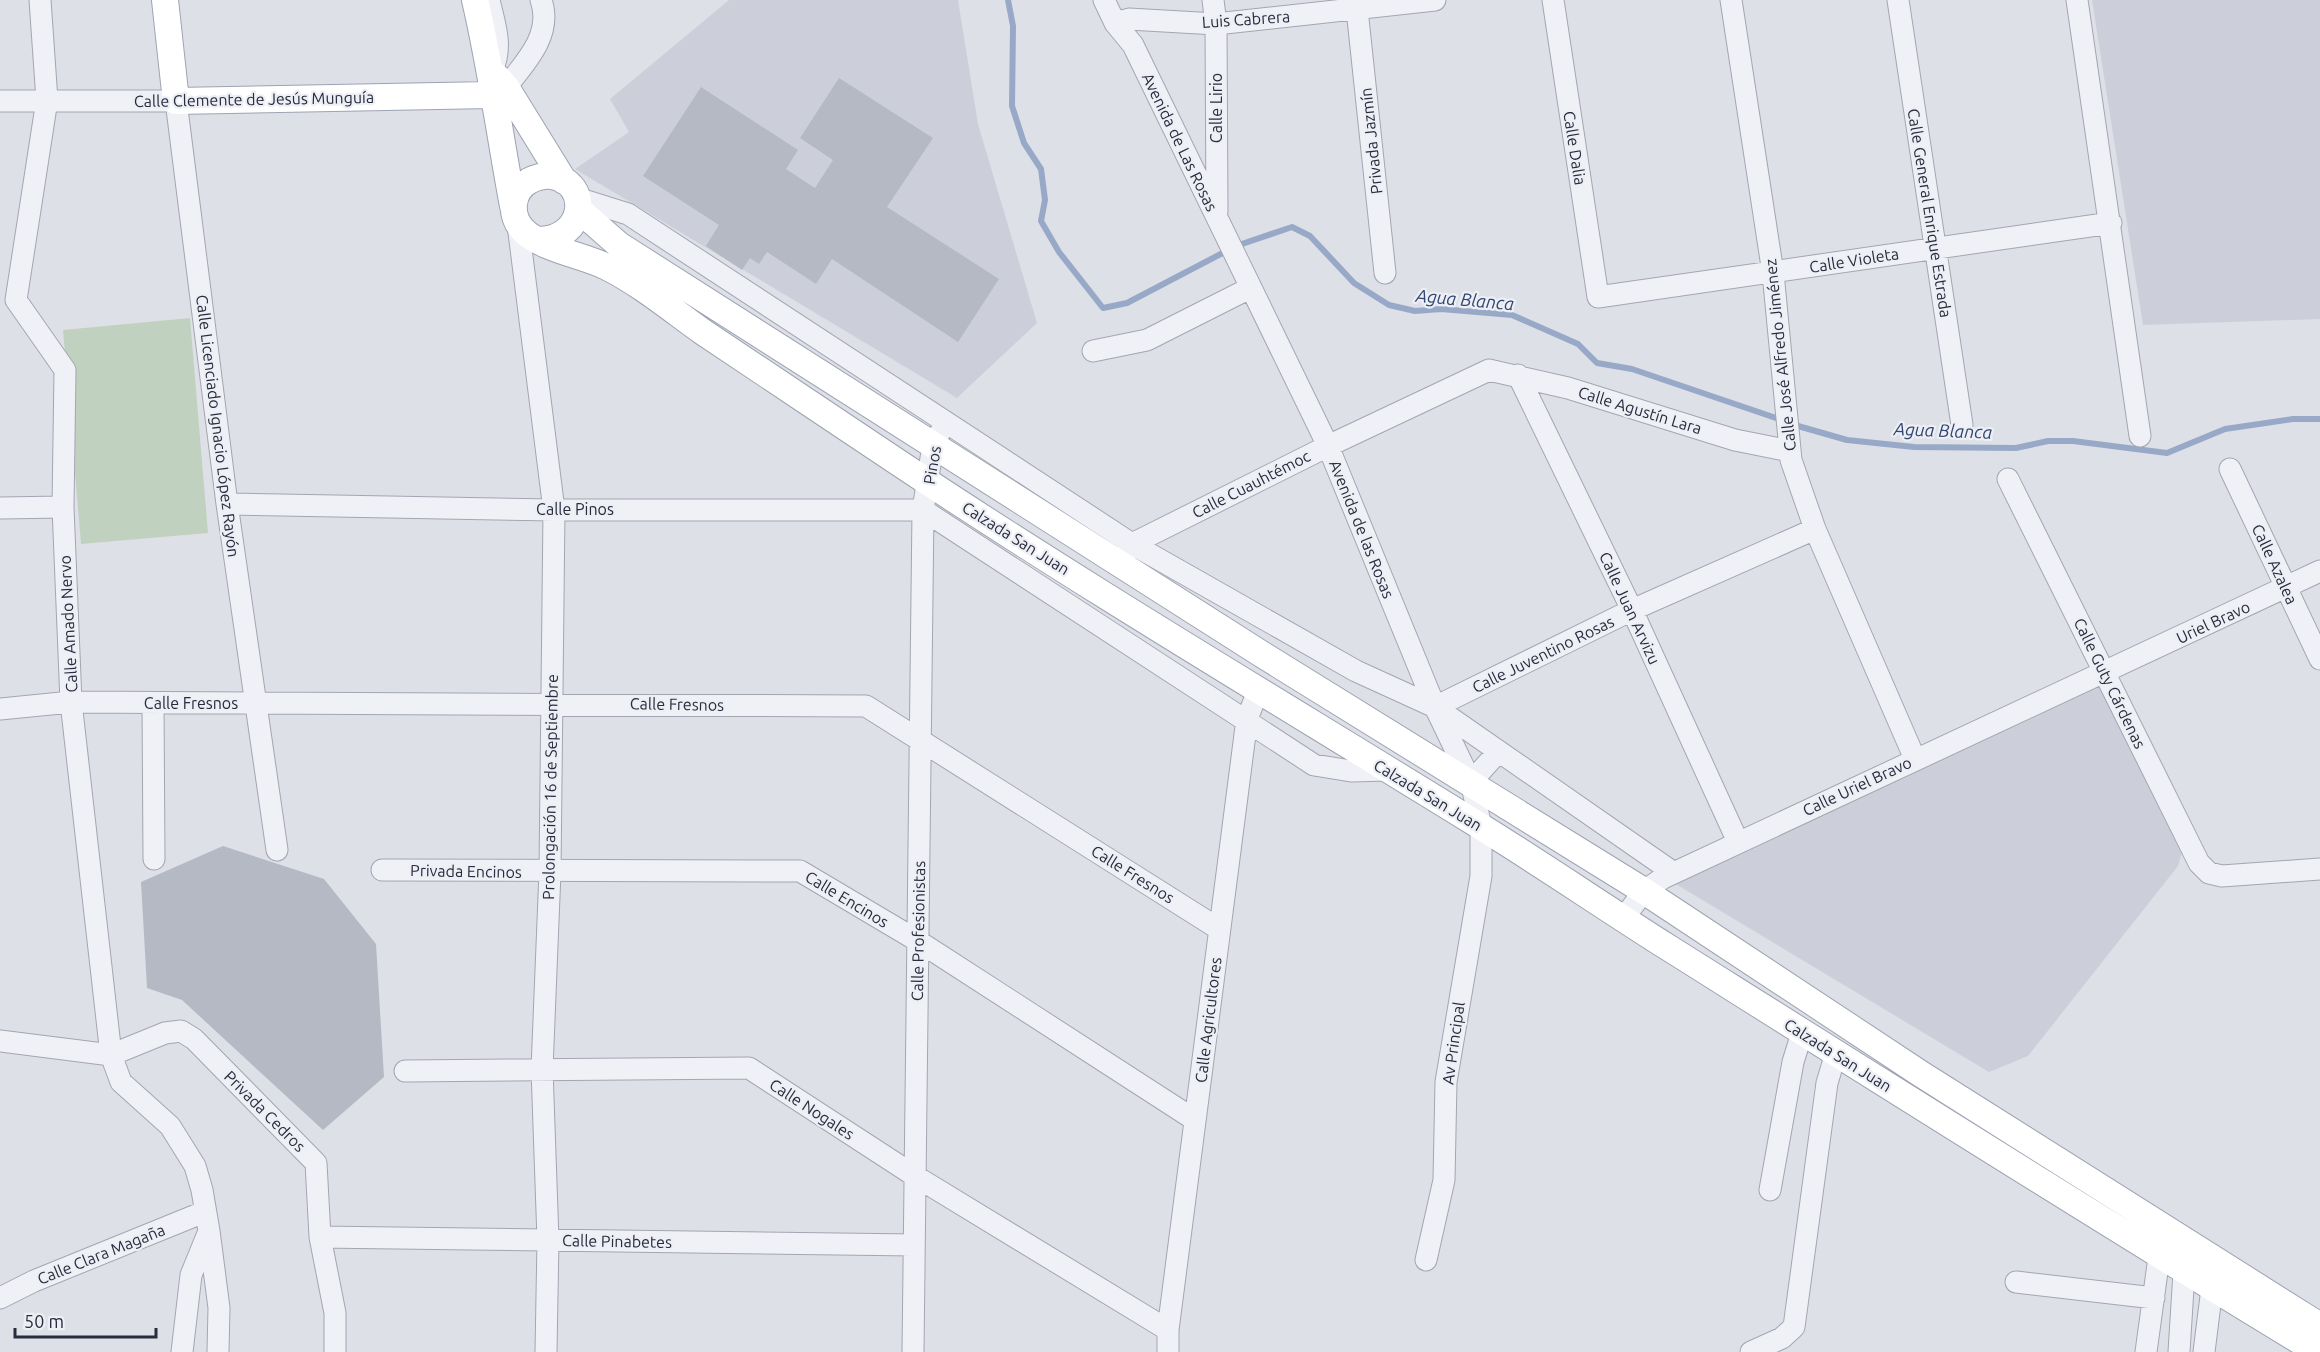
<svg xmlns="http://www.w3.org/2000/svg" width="2320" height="1352" font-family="Ubuntu,sans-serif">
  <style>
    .built { fill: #cccfd9 }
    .green { fill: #c1d1bf }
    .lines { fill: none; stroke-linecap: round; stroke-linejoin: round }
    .stream { stroke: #98a9c8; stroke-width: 6 }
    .building { fill: #b5b9c4 }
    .minor-casing { stroke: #a3a6b1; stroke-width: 23 }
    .major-casing { stroke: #9da3b3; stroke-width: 28 }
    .minor { stroke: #f0f1f6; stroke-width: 21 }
    .major { stroke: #fff; stroke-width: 26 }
    .labels { text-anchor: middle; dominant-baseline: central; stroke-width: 4.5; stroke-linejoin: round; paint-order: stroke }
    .street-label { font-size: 16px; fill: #272c3e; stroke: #edeff5 }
    .water-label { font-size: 18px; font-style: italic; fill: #314672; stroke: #edeff5 }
  </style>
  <rect width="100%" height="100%" fill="#dee0e7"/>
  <path class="built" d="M729,0H958L978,124L1037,323L957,398L575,169L629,132L610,99Z
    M2092,0H2320V319L2143,325Z
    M2105,675L2185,842L2178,866L2028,1056L1989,1072L1669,880Z"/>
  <path class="green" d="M190,318L208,533L81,544L63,330Z"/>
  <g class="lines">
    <path class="stream" d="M1008,0L1013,26L1012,106L1024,143L1041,169L1045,200L1041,221L1059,252L1103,308L1127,303L1236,246L1292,227L1310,236L1354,283L1389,305L1415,311L1441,309L1512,315L1578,344L1597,363L1632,369L1782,420
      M1791,424L1847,440L1914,447L2016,448L2048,441H2073L2167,453L2225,429L2293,419H2320"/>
  </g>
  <path class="building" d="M839,78L933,138L887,207L999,279L958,342L832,259L816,284L767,252L759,264L750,258L742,270L706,246L719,225L643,176L701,87L798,150L786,169L815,188L833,160L800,138Z
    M223,846L324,879L376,944L384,1077L323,1130L182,1000L147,988L141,882Z"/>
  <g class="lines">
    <g class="minor-casing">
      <path id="minor" d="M40,0L47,100L16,300L65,370L63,507L71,702L111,1055L121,1082L170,1126L195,1166L202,1190L209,1231L191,1275L182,1352
        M489,0C495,26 503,46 492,71
        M1104,0L1115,23L1133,45L1328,446L1435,707L1471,782L1481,826V876L1446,1082L1444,1180L1426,1260
        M1213,0L1216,24L1217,212
        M1356,0L1385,273
        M1553,0L1598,297L2111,223
        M1731,0L1773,273L1791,460L1815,529L1915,759
        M1898,0L1962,425
        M2077,0L2140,436
        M1115,23L1129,19L1216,24L1435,0
        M506,87C526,62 553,34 541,0
        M0,101H176L227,504L277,850
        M577,198L628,214L1132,544L1356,671L1435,707L1674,873
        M518,225L554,510L550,872L542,1069L548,1240L546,1352
        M1093,351L1147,340L1250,288
        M1518,375L1632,610L1738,842
        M2230,469L2320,659
        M2008,479L2199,863L2209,873L2222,876L2320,869
        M227,504L554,510H923
        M0,508L63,507
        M923,510L1314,765L1351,771L1388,770
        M1126,552L1132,544L1328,446L1489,370L1568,388L1735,440L1790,451
        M153,703L154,859
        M1435,707L1632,610L1815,529
        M0,709L71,702L866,706L1219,929
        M1471,782L1498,752
        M382,870L800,871L918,941L1195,1120
        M1623,919L1644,891L1663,878L2320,571
        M0,1041L111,1055L165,1033L181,1031L194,1039L316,1163L320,1237L335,1313V1352
        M405,1071L749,1068L915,1176L1168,1330
        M1770,1190L1793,1062L1802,1033
        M209,1231L219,1308L218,1352
        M320,1237L914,1245
        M2016,1282L2154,1298
        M0,1298L34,1281L204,1212
        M913,1352L923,510L933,445L939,434
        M1168,1352V1330L1247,719L1258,691
        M1751,1352L1782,1338L1794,1327L1827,1083L1836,1053
        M2146,1352L2159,1257
        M2179,1352L2184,1272
        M2204,1352L2212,1288L2217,1276"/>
    </g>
    <g class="major-casing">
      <path id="major" d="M165,0L176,101L491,95L506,87
        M475,0C491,68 500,137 513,206
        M496,76L506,87L564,181
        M578,209L619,245L1263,655L1644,891L1921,1074L2320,1326
        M538,240C586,240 592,182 551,176C544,175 534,178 529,181C511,191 509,216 523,230C541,249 583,255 607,267C641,284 672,310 703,332C767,375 832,418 896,461C1085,587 1281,703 1475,823C1540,863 1604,907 1669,948C1885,1084 2100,1220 2318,1352"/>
    </g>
    <use href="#minor" class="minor"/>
    <use href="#major" class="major"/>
  </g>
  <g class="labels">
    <g class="street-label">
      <text transform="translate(1246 19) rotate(-4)">Luis Cabrera</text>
      <text transform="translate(254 99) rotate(-1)">Calle Clemente de Jesús Munguía</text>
      <text transform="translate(1216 108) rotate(-90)">Calle Lirio</text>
      <text transform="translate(1371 141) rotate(-96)">Privada Jazmín</text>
      <text transform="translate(1180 142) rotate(64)">Avenida de Las Rosas</text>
      <text transform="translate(1575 148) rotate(81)">Calle Dalia</text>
      <text transform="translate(1930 213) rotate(81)">Calle General Enrique Estrada</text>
      <text transform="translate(1854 260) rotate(-9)">Calle Violeta</text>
      <text transform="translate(1780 355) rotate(-96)">Calle José Alfredo Jiménez</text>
      <text transform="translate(1640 410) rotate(17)">Calle Agustín Lara</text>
      <text transform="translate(218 426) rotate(83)">Calle Licenciado Ignacio López Rayón</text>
      <text transform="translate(932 465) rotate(-80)">Pinos</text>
      <text transform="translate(1251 484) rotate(-27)">Calle Cuauhtémoc</text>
      <text x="575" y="509">Calle Pinos</text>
      <text transform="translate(1362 529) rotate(68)">Avenida de las Rosas</text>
      <text transform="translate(1016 538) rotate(32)">Calzada San Juan</text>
      <text transform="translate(2275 564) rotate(65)">Calle Azalea</text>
      <text transform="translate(1630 608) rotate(65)">Calle Juan Arvizu</text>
      <text transform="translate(2213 622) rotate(-25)">Uriel Bravo</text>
      <text transform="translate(68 624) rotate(-93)">Calle Amado Nervo</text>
      <text transform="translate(1543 654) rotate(-26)">Calle Juventino Rosas</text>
      <text transform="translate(2110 683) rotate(64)">Calle Guty Cárdenas</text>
      <text x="191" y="703">Calle Fresnos</text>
      <text transform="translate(677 704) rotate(1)">Calle Fresnos</text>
      <text transform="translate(1857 786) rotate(-25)">Calle Uriel Bravo</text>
      <text transform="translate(550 787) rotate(-89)">Prolongación 16 de Septiembre</text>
      <text transform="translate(1428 795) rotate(31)">Calzada San Juan</text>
      <text transform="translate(466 871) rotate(1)">Privada Encinos</text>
      <text transform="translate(1133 874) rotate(32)">Calle Fresnos</text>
      <text transform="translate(847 899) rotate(31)">Calle Encinos</text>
      <text transform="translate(918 931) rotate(-89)">Calle Profesionistas</text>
      <text transform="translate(1208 1020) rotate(-83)">Calle Agricultores</text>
      <text transform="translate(1453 1043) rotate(-82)">Av Principal</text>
      <text transform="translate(1838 1055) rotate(32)">Calzada San Juan</text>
      <text transform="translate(812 1109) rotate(33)">Calle Nogales</text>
      <text transform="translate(265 1111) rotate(45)">Privada Cedros</text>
      <text transform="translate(617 1241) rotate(1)">Calle Pinabetes</text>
      <text transform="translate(101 1254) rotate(-22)">Calle Clara Magaña</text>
    </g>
    <g class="water-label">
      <text transform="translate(1465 299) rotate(5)">Agua Blanca</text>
      <text transform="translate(1943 430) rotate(2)">Agua Blanca</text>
    </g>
  </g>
  <path d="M15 1328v9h141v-9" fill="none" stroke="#272c3e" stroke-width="3"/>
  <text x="24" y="1328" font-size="18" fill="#272c3e" stroke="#edeff5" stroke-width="4.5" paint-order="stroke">50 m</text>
</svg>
